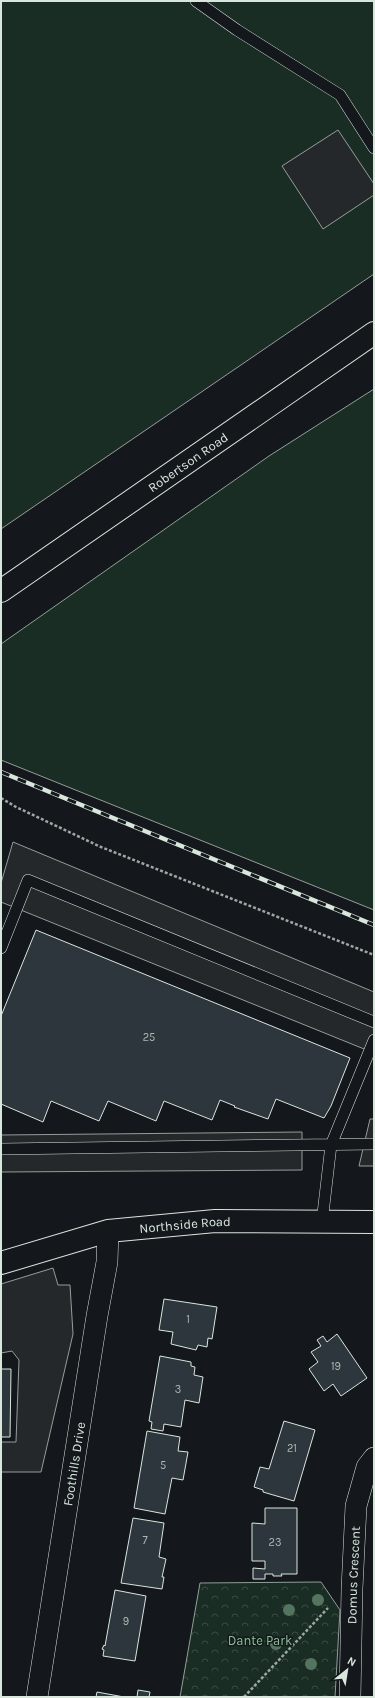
<svg xmlns="http://www.w3.org/2000/svg" width="375" height="1698" font-family="Karla,sans-serif">
  <style>
    .green { fill: #1a2d24; stroke: #939e99 }
    .park { fill: url(#park-crowns); stroke: #939e99 }
    .parking { fill: #24282b; stroke: #939e99 }
    .building { fill: #2c363c; stroke: #d8e6dc }
    .lines { fill: none; stroke-linecap: round; stroke-linejoin: round }
    .lane-casing { stroke: #d8e6dc; stroke-width: 12 }
    .street-casing { stroke: #d8e6dc; stroke-width: 22 }
    .secondary-casing { stroke: #d8e6dc; stroke-width: 24 }
    .primary-casing { stroke: #d8e6dc; stroke-width: 24 }
    .path { stroke: #9da8a2; stroke-width: 2.5; stroke-dasharray: 3 2; stroke-linecap: butt }
    .lane { stroke: #14181c; stroke-width: 11 }
    .street { stroke: #14181c; stroke-width: 21 }
    .secondary { stroke: #14181c; stroke-width: 22 }
    .primary { stroke: #14181c; stroke-width: 22 }
    .rail-casing { stroke: #d8e6dc; stroke-width: 4.5 }
    .rail { stroke: #14181c; stroke-width: 3; stroke-dasharray: 9; stroke-linecap: butt }
    .tree { fill: #55745f }
    .labels { text-anchor: middle; dominant-baseline: central; stroke-width: 3; stroke-linejoin: round; paint-order: stroke }
    .number-label { font-size: 11px; fill: #adbab4 }
    .street-label { font-size: 13px; fill: #d8e6dc; stroke: #14181c }
    .park-label { font-size: 13px; fill: #8ac095; stroke: #14181c }
  </style>
  <defs>
    <pattern id="park-crowns" width="20" height="18" patternUnits="userSpaceOnUse"><rect width="20" height="18" fill="#1a2d24"/><path d="M2 6a3 3 0 1 1 6 0M12 15a3 3 0 1 1 6 0" fill="none" stroke="#3b4b43"/></pattern>
  </defs>
  <rect width="100%" height="100%" fill="#14181c"/>
  <path class="green" d="M1,1H374V274L1,529Z
    M374,389V910L1,760V644L269,456Z"/>
  <path class="park" d="M321,1582L340,1610L335,1697H180L200,1583Z"/>
  <path class="parking" d="M338,130L374,184V195L323,229L282,166Z
    M13,842L374,992V1053L1,902V883Z
    M370,1119H374V1166H359Z
    M302,1132V1170L1,1172V1135Z
    M53,1268L58,1285H70L73,1334L41,1472H1V1442H16L19,1360L12,1351L1,1353V1284Z"/>
  <path class="building" d="M36,930L350,1058L331,1106L324,1118L276,1099L268,1119L234,1107L235,1106L220,1100L212,1120L164,1101L156,1121L108,1101L99,1121L51,1101L43,1122L1,1104V1016Z
    M164,1299L217,1307L212,1339L208,1338L207,1347L198,1345L196,1350L171,1344L173,1332L159,1330Z
    M337,1334L367,1378L341,1396L333,1384L324,1391L309,1369L318,1362L311,1352L321,1346L317,1340L323,1336L327,1342Z
    M160,1356L191,1362V1366L195,1367L194,1375L203,1377L199,1403L185,1400L181,1427L164,1424L163,1431L151,1429L152,1422L149,1421Z
    M1,1369H11L10,1437H1Z
    M284,1421L315,1430L294,1501L263,1492V1490L254,1487L260,1467L269,1469Z
    M147,1431L180,1437L178,1451L188,1452L183,1480L172,1478L165,1514L134,1508Z
    M265,1508H297V1574H281L282,1576H273V1574H265V1579H253V1568L265,1569V1561H252V1523L265,1524Z
    M133,1518L164,1523L159,1557L166,1559L162,1577H164L162,1589L121,1583Z
    M115,1590L146,1596L135,1661L103,1656L104,1650L102,1649L104,1645L105,1646Z
    M138,1690L150,1692L149,1697H137Z
    M97,1692L124,1697H96Z"/>
  <g class="lines">
    <g class="lane-casing">
      <path id="lane" d="M196,1L237,30L340,95L374,148
        M1,948L28,880L374,1022
        M1,1149L374,1144
        M322,1222L331,1145L374,1040"/>
    </g>
    <g class="street-casing">
      <g id="street">
        <path id="s1" d="M37,1697L97,1316L107,1262L108,1231"/>
        <path id="s2" d="M350,1697L352,1589L356,1506L367,1467L374,1458"/>
      </g>
    </g>
    <g class="secondary-casing">
      <g id="secondary">
        <path id="s3" d="M1,1263L108,1231L215,1221L374,1222"/>
      </g>
    </g>
    <g class="primary-casing">
      <g id="primary">
        <path id="s4" d="M1,591L374,333"/>
      </g>
    </g>
    <path class="path" d="M1,798L16,807L101,847L374,955
      M244,1697L328,1608"/>
    <use href="#lane" class="lane"/>
    <use href="#street" class="street"/>
    <use href="#secondary" class="secondary"/>
    <use href="#primary" class="primary"/>
    <g class="rail-casing">
      <path id="rail" d="M1,772L374,925"/>
    </g>
    <use href="#rail" class="rail"/>
  </g>
  <g class="tree">
    <circle cx="318" cy="1600" r="6"/>
    <circle cx="289" cy="1610" r="6"/>
    <circle cx="276" cy="1644" r="6"/>
    <circle cx="311" cy="1664" r="6"/>
  </g>
  <g class="labels">
    <g class="number-label">
      <text x="149" y="1037">25</text>
      <text x="188" y="1319">1</text>
      <text x="336" y="1366">19</text>
      <text x="178" y="1389">3</text>
      <text x="292" y="1448">21</text>
      <text x="163" y="1465">5</text>
      <text x="145" y="1540">7</text>
      <text x="275" y="1542">23</text>
      <text x="126" y="1621">9</text>
    </g>
    <g class="street-label">
      <text stroke="none"><textPath href="#s4" startOffset="227">Robertson Road</textPath></text>
      <text stroke="none"><textPath href="#s3" startOffset="189">Northside Road</textPath></text>
      <text stroke="none"><textPath href="#s1" startOffset="236">Foothills Drive</textPath></text>
      <text stroke="none"><textPath href="#s2" startOffset="122">Domus Crescent</textPath></text>
    </g>
    <g class="park-label">
      <text x="260" y="1640">Dante Park</text>
    </g>
  </g>
  <rect width="375" height="1698" fill="none" stroke="#d8e6dc" stroke-width="4"/>
  <g transform="translate(347 1670) rotate(30)" stroke="#14181c" stroke-width="3" paint-order="stroke">
  <path d="M0-3L7 15L0 10L-7 15Z" fill="#d8e6dc"/>
  <text y="-6" font-size="11" font-weight="bold" text-anchor="middle" fill="#d8e6dc">N</text>
  </g>
</svg>
